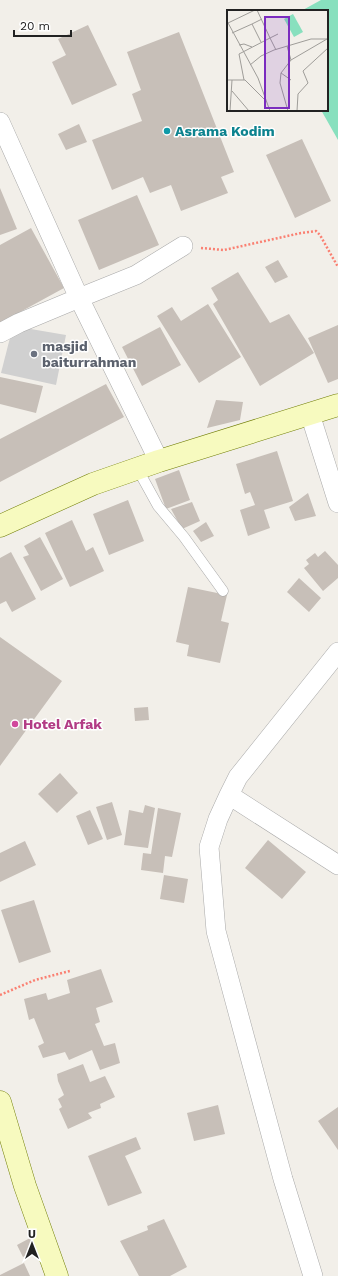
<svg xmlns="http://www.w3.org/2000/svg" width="338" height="1276" font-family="'Work Sans',sans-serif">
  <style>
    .religious { fill: #d0d0d0 }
    .pitch { fill: #88e0be }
    .building { fill: #c7bfb8 }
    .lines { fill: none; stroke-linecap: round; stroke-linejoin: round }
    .lane-casing { stroke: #a9a9a9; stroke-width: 11 }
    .street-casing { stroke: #a9a9a9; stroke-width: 20 }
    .secondary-casing { stroke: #707d05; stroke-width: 23 }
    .path { stroke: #fa8072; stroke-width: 2.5; stroke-dasharray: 2 2; stroke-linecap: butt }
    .lane { stroke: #fff; stroke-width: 10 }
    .street { stroke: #fff; stroke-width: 19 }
    .secondary { stroke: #f7fabf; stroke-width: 22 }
    .culture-dot { fill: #0f9aa8; stroke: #fff; stroke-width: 1.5 }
    .worship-dot { fill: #6b7280; stroke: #fff; stroke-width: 1.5 }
    .hotel-dot { fill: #d1479c; stroke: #fff; stroke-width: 1.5 }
    .labels { text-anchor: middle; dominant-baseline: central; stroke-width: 3; stroke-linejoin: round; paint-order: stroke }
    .culture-label { font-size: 14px; font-weight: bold; fill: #0d838f; stroke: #fff; text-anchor: start }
    .worship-label { font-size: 14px; font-weight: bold; fill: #5b616d; stroke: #fff; text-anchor: start }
    .hotel-label { font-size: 14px; font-weight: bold; fill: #b23c85; stroke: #fff; text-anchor: start }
    .inset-road { fill: none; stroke: #9f9d99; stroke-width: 1 }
    .view { fill: #7b2cbf; fill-opacity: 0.15; stroke: #7b2cbf; stroke-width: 2 }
    .inset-edge { fill: none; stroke: #222; stroke-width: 2 }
  </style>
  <rect width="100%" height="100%" fill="#f2efe9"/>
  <path class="religious" d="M13,326L66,335L56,385L1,373Z"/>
  <path class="pitch" d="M321,0H338V140L321,110H327V11H301Z"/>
  <path class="building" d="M88,25L117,85L72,105L52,62L66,55L58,39Z
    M179,32L234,172L221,177L228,193L181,211L171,185L150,193L143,177L112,190L92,140L142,121L132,94L141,90L127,52Z
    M79,124L87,142L66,150L58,134Z
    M302,139L331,201L295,218L266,155Z
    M0,188L17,229L0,235Z
    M137,195L159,245L99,270L78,220Z
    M31,228L64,288L0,323V245Z
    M278,260L288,277L275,283L265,267Z
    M238,272L270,323L289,314L314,353L260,386L213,304L218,300L211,288Z
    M208,304L241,357L199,383L157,316L172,307L181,321Z
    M338,325V379L328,383L308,338Z
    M160,327L181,365L142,386L122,347Z
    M0,377L43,386L36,413L0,404Z
    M106,384L124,417L0,482V439Z
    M216,400L243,402L240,420L207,428Z
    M277,451L293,501L264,510L270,528L248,536L240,510L255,505L250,492L245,494L236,464Z
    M179,470L190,500L166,509L155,479Z
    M308,493L316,516L295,521L289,507Z
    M128,500L144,541L109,555L93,514Z
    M192,502L200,521L182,529L171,509Z
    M72,520L86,551L93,547L104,571L70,587L45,533Z
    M206,522L214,536L201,542L193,531Z
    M40,537L63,579L41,591L23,557L29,555L24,546Z
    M325,551L338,565V578L323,591L304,568L309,564L306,560L315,553L318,557Z
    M11,552L36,599L12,612L6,601L0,604V558Z
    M299,578L321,598L309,612L287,592Z
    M188,587L227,595L221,621L229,623L220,663L187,656L189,645L176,642Z
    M0,637L62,681L0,766Z
    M148,707L149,720L135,721L134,708Z
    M60,773L78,793L57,813L38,794Z
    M112,802L122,835L107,840L96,807Z
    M145,805L155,808L148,848L124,845L129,810L143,813Z
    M158,808L181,813L172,857L165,856L163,873L141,870L143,853L151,854Z
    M90,810L103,839L88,845L76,816Z
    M268,840L306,872L282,899L245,868Z
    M25,841L36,865L0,882V853Z
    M164,875L188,879L184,903L160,899Z
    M34,900L51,952L19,963L1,910Z
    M101,969L113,1002L96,1008L100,1022L95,1024L104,1046L115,1043L120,1063L100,1070L92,1050L69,1060L65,1052L43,1058L38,1046L44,1043L34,1018L29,1020L24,999L46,993L48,1000L70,993L67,980Z
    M83,1064L90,1082L105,1076L115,1097L100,1104L101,1108L88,1113L92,1118L68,1129L59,1109L62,1107L58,1099L64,1095L58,1081L57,1074Z
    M218,1105L225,1134L194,1141L187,1113Z
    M338,1107V1150L318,1121Z
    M136,1137L141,1149L125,1156L142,1193L108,1206L88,1156Z
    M164,1219L187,1267L170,1276H139L120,1241L148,1230L147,1226Z
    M30,1238L36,1250L23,1257L17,1245Z
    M24,1263L30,1276H0V1275Z"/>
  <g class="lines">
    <g class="lane-casing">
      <path id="lane" d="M137,468L158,506L184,537L223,591"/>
    </g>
    <g class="street-casing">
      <path id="street" d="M0,122L79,298L136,275L183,246
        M0,333L19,323L79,298L159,461
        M310,414L338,503
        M229,795L338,865
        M313,1276L283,1179L216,931L209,847L218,819L229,795L238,777L338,652"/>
    </g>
    <g class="secondary-casing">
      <path id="secondary" d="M0,526L93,484L159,461L338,405
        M0,1102L25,1186L57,1276"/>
    </g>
    <path class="path" d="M201,248L224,250L301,233L316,231L320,235L338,267
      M0,995L35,980L70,971"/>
    <use href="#lane" class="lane"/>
    <use href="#street" class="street"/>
    <use href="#secondary" class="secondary"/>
  </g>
  <circle class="culture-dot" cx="167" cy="131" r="4"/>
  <circle class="worship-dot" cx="34" cy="354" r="4"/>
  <circle class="hotel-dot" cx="15" cy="724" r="4"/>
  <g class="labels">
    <g class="culture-label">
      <text x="175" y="131">Asrama Kodim</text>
    </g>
    <g class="worship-label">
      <text x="42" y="346">masjid<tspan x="42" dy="16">baiturrahman</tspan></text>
    </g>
    <g class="hotel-label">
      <text x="23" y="724">Hotel Arfak</text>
    </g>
  </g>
  <g transform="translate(227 10)">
    <rect width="101" height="101" fill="#f2efe9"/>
    <path d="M66,4L76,22L67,27L57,9Z" fill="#88e0be"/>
    <path class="inset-road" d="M30,0L43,28L51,24M0,11L31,68L43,101M1,13L28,0M5,23L25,14M34,32L25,14L35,9M12,35L17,34L25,37M60,36L64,50M23,55L34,46L47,40L84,29H100M54,63L64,70M0,70H18L39,91M17,70L12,44L43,28L49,40M5,81L22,101M3,101L5,70M61,101L53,73L54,63L64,50L100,29M70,101L71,84L81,73L76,61L101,38"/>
    <path class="view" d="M38,7H62V98H38Z"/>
    <rect width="101" height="101" class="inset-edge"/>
  </g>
  <g transform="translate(32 1244)" stroke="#ffffff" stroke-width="3" paint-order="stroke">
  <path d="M0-3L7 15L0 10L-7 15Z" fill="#222222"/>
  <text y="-6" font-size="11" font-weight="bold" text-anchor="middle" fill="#222222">U</text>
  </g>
  <path d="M14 30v6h57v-6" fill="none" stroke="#222222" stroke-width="2"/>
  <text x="20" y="30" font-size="12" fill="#222222" stroke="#ffffff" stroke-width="3" paint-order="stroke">20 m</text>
</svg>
